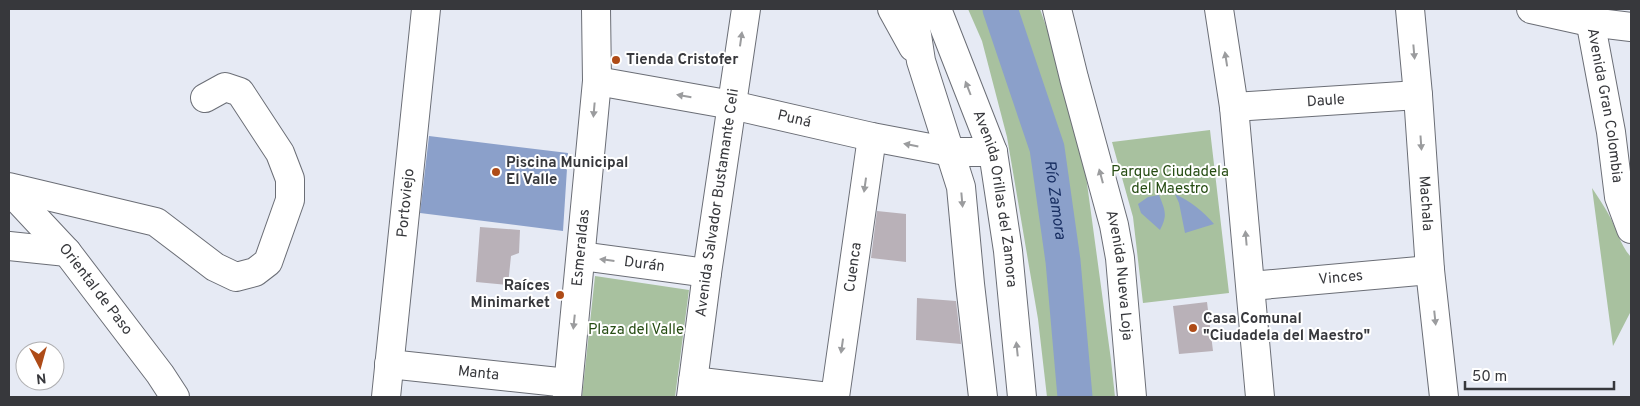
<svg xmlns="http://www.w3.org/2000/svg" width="1640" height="406" font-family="Overpass,sans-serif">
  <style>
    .green { fill: #a8c19f }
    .water { fill: #8ba0ca }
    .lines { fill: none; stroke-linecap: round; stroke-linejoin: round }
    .river { stroke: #8ba0ca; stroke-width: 35 }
    .building { fill: #b9b1b8 }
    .minor-casing { stroke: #6b6e76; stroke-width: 30 }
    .major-casing { stroke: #6b6e76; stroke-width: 30 }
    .highway-casing { stroke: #6b6e76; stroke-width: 30 }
    .minor { stroke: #fff; stroke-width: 28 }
    .major { stroke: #fff; stroke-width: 28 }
    .highway { stroke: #fff; stroke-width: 28 }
    .oneway { fill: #9b9c9e }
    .poi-dot { fill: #ae4b17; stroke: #fff; stroke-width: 2 }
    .labels { text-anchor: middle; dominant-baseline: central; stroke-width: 4; stroke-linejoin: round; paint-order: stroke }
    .poi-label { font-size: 15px; font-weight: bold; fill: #37383c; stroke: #fff; text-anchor: start }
    .street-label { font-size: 15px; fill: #37383c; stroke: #fff }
    .park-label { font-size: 15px; fill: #274d14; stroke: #fff }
    .water-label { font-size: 16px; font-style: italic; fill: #172d61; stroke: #fff }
  </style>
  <rect width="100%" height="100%" fill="#e6eaf4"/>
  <path class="green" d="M968,9H1040L1051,40L1086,176L1111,360L1115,397H1047L1038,319L1007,137L982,41Z
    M1210,130L1229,293L1143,303L1133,217L1112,142Z
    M1592,188C1598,197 1604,206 1609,215C1617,229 1620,245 1631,257V311L1613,346Z
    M595,276L689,290L675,397H582Z"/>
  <path class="water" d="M429,136L568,153L563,231L420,213Z
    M1175,194C1191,202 1202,210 1214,224L1185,233L1179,203Z
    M1159,195C1165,210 1168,215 1160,230L1141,213L1138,204L1148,197Z"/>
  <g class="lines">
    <path class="river" id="s1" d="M1000,9L1047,148L1063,261L1075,397"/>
  </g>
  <path class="building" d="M877,211L906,214V262L871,258Z
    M480,227L520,230L519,253L511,256L508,285L476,282Z
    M917,298L956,301L961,344L916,340Z
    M1207,302L1213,351L1179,354L1173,306Z"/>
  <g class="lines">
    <g class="minor-casing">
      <g id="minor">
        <path d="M1219,9L1234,107L1260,397"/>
        <path id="s2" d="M1410,9L1418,95L1430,270L1444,397"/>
        <path d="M1531,9L1590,22L1631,27"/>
        <path id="s3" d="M1588,9L1611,132L1619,197L1631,229"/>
        <path id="s4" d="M597,81L732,105L872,137L951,152H993"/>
        <path id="s5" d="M1234,107L1418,95"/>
        <path d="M9,187L156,222L215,267L236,277L255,272L268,262L290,200V179L280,153L240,92L225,87L205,98"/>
        <path d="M9,246L67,252"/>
        <path id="s6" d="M581,256L707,273"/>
        <path id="s7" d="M1251,286L1430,270"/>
        <path id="s8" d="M389,364L568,383"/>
        <path d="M693,381L829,397"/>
        <path id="s9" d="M386,397L426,9"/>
        <path id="s10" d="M567,397L597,81L596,9"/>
        <path id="s11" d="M691,397L707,273L746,9"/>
        <path id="s12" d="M835,397L872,137"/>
      </g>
    </g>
    <g class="major-casing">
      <g id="major">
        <path d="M892,9L913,47"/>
        <path d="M913,9L921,61L961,187L970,284L983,397"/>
        <path id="s13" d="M937,9L993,152L1008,251L1022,397"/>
        <path id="s14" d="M1057,9L1074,78L1114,225L1120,258L1132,397"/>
      </g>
    </g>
    <g class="highway-casing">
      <g id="highway">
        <path id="s15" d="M9,190L67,252L160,374L175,397"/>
      </g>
    </g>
    <use href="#minor" class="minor"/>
    <use href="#major" class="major"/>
    <use href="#highway" class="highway"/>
  </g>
  <defs><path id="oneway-solid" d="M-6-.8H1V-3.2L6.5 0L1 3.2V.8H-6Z" transform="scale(1.25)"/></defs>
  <g class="oneway">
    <use href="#oneway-solid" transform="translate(741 39) rotate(-82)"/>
    <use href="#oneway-solid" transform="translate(1414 52) rotate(85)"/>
    <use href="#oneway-solid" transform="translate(1226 59) rotate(-99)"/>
    <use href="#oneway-solid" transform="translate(968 88) rotate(-111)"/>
    <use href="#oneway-solid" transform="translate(684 96) rotate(-170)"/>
    <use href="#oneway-solid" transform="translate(594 110) rotate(95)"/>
    <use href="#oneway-solid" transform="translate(1421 143) rotate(86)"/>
    <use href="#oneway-solid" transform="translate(911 145) rotate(-169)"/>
    <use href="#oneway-solid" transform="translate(1101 176) rotate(-105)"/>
    <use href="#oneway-solid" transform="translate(865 185) rotate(98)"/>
    <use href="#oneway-solid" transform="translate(962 200) rotate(85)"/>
    <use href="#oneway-solid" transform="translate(1246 238) rotate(-95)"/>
    <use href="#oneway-solid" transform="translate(607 260) rotate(-173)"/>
    <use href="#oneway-solid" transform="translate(1435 318) rotate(84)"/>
    <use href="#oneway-solid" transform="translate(574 322) rotate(96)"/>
    <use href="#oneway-solid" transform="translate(842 346) rotate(98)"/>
    <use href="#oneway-solid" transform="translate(1017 349) rotate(-96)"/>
  </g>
  <g class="poi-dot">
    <circle cx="616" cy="60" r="5"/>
    <circle cx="496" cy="172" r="5"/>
    <circle cx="560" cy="295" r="5"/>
    <circle cx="1193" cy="328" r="5"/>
  </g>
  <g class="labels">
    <g class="poi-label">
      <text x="626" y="60">Tienda Cristofer</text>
      <text x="506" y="163">Piscina Municipal<tspan x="506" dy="17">El Valle</tspan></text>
      <text x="550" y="286" text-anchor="end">Raíces<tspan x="550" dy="17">Minimarket</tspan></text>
      <text x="1203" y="319">Casa Comunal<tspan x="1203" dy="17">"Ciudadela del Maestro"</tspan></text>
    </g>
    <g class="street-label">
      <text stroke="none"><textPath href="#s5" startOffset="92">Daule</textPath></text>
      <text stroke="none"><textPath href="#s3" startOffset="98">Avenida Gran Colombia</textPath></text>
      <text stroke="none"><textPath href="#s4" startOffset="201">Puná</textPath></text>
      <text stroke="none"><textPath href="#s13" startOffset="200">Avenida Orillas del Zamora</textPath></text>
      <text stroke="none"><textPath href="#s9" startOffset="195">Portoviejo</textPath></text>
      <text stroke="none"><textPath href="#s11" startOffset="196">Avenida Salvador Bustamante Celi</textPath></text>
      <text stroke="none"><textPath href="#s2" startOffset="195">Machala</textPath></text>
      <text stroke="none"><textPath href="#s10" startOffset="150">Esmeraldas</textPath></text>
      <text stroke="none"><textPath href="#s6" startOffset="64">Durán</textPath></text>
      <text stroke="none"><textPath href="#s12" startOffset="131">Cuenca</textPath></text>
      <text stroke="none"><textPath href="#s14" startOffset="274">Avenida Nueva Loja</textPath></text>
      <text stroke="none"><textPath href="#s7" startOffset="90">Vinces</textPath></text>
      <text stroke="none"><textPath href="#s15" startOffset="132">Oriental de Paso</textPath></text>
      <text stroke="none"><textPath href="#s8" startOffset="90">Manta</textPath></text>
    </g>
    <g class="park-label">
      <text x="1170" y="172">Parque Ciudadela<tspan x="1170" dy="17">del Maestro</tspan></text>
      <text x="636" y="330">Plaza del Valle</text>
    </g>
    <g class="water-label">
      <text stroke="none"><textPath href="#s1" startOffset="199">Río Zamora</textPath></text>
    </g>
  </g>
  <rect width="1640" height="406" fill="none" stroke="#37383c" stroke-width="20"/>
  <g transform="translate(40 366) rotate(174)"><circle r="24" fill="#ffffff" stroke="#afafb1"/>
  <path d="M0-4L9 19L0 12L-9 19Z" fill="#ae4b17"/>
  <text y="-8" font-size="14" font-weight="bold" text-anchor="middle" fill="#37383c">N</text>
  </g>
  <path d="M1465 381v8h149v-8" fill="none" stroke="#37383c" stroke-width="2.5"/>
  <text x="1472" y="381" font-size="15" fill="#37383c" stroke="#ffffff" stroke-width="4" paint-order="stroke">50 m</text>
</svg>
